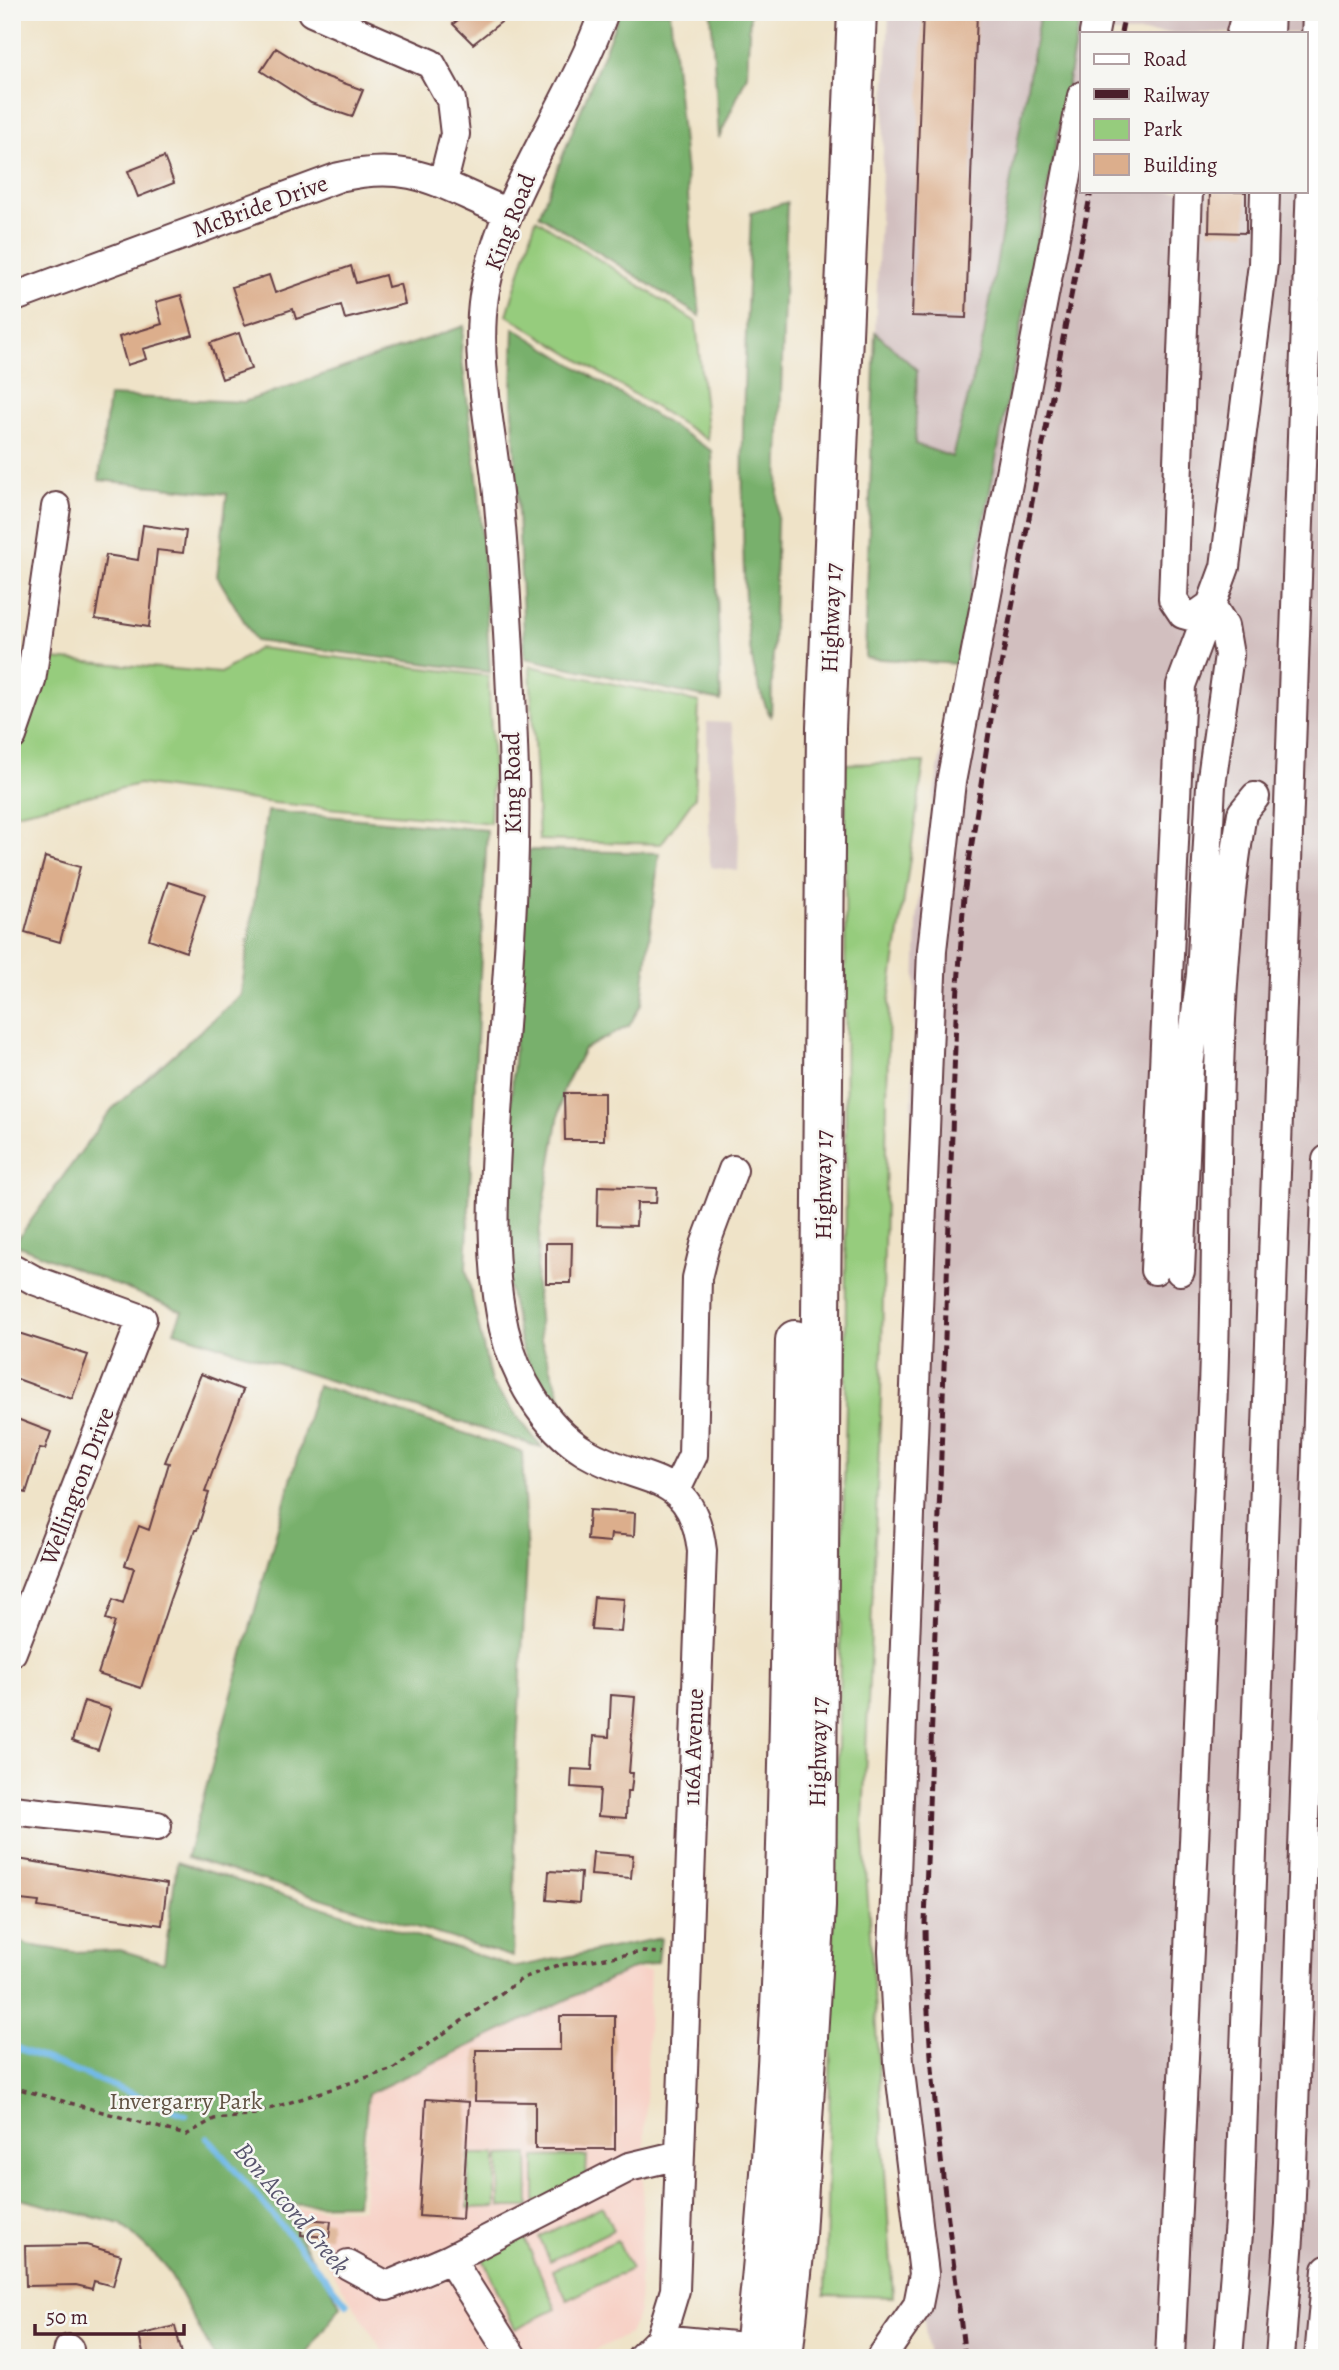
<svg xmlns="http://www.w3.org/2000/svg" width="1339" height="2370" font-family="Alegreya,serif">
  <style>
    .built { fill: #f7d1c6 }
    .industrial { fill: #d2bfbf; fill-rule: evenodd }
    .green { fill: #96cc7d; stroke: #707654; stroke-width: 2 }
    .forest { fill: #78b06c; stroke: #61684c; stroke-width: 2 }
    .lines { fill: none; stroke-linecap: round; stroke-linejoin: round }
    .stream { stroke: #71b9e9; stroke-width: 6 }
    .building { fill: #dcae8c }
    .minor-casing { stroke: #633c43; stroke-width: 32 }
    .highway-casing { stroke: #633c43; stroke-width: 42 }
    .path { stroke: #633c43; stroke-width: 3.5; stroke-dasharray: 5 5; stroke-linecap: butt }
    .minor { stroke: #fff; stroke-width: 28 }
    .highway { stroke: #fff; stroke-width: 38 }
    .rail { stroke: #4a1f2b; stroke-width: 5; stroke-dasharray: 10 5; stroke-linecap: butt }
    .labels { text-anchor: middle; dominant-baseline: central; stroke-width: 5; stroke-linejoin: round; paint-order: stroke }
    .street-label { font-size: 24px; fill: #4a1f2b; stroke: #f6f6f2 }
    .park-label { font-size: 24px; fill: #615344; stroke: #f6f6f2 }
    .water-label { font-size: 26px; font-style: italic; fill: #58556e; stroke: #f6f6f2 }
  </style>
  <rect width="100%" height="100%" fill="#f6f6f2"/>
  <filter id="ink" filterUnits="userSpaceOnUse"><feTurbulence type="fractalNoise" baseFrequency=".0143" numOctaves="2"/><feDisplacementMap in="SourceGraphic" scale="14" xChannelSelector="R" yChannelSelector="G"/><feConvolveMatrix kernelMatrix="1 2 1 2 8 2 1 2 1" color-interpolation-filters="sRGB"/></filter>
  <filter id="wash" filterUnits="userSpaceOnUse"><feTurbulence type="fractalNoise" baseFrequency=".00686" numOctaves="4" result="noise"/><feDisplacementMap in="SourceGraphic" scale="28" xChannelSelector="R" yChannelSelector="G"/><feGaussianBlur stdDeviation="1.57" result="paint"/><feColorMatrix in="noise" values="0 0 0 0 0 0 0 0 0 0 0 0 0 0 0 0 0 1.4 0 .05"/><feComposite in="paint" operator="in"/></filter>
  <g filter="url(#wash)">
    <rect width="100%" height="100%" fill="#efe3c8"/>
    <path class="built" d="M650,1970L639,2312L629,2334L579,2358H387L293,2209H363L369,2095L622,1971Z"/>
    <path class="industrial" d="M889,12H1040L984,336L952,457L915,444L917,370L875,332Z
      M1081,12H1327V2358H929L887,2051L917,921L924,849L957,664ZM1082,33H1306V191H1082Z
      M707,722L731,723L735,741L740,795L738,871L710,867Z"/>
    <path class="green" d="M536,219L696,322L708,440L507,315Z
      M259,648L488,676L493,766L490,823L274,803L139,784L12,814V760L31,707L41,658L221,673Z
      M530,666L699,702L695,797L661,844L539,840Z
      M924,762L889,1001L881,1398L863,1822L893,2297L825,2295L846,1404L845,764Z
      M469,2154H496V2207L468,2208Z
      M528,2154L529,2207H500L499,2155Z
      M587,2156L586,2177L535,2204V2157Z
      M602,2206L613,2230L550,2261L539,2237Z
      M521,2230L556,2309L515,2329L479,2250Z
      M617,2240L631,2269L567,2300L553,2270Z"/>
    <path class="forest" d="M620,12H670L700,316L539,215Z
      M711,12H750L747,75L719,138Z
      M1040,12H1081L957,664L865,658L875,332L917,370L915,444L952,457L984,335Z
      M787,202L771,718C742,658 744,584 743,518C741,416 747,315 751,213Z
      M464,326L461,351L479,492L490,672L256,641L217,576L227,494L99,480L109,396L244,402Z
      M514,328L712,451L721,701L525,658L512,391Z
      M267,811L487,830L466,1269L491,1382L542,1448L174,1331L182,1311L14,1244L112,1109L241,995Z
      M529,850L659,853L642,1003L629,1026L584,1049L563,1090L540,1228L536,1283L541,1340L564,1406L551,1407L522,1349L506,1275L508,1143Z
      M317,1385L522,1452L527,1562L517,1746L513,1957L187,1857Z
      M177,1862L516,1967L661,1938L658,1962L627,1971L368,2094L357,2204L280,2205L341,2306L303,2358H215L165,2265L121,2224L12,2197V1936L28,1945L74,1952L120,1950L164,1963Z"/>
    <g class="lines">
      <path class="stream" d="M12,2046L186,2115
        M207,2137L347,2304"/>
    </g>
    <g id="blocks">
      <path class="building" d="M468,12H514L473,44L453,24Z
        M923,12H977L966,318L912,316Z
        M276,48L316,73L363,90L352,117L311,103L261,71Z
        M164,157L174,183L138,197L128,171Z
        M1210,191L1246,192V233L1209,232Z
        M351,266L356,283L385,275L388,287L400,284L405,304L345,319L341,305L296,319L293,309L245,325L232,287L269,275L275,293Z
        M181,295L193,335L143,349L146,359L127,365L119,337L162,324L156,302Z
        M239,333L251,369L222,379L210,343Z
        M143,525L186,531L183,553L157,550L149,627L95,619L106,555L138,560Z
        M45,857L80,867L60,942L25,932Z
        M168,882L205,894L186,952L149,939Z
        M564,1093H604V1140H565Z
        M598,1186L657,1188L656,1203H637L636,1226L597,1225Z
        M546,1243H572L571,1283H546Z
        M12,1331L88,1355L72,1399L12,1377Z
        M201,1374L243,1390L205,1492L209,1493L197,1530H195L170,1599L141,1688L98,1674L115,1622L106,1619L113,1599L123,1603L134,1568L125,1565L139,1526L149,1530L169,1463L165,1462Z
        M12,1417L51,1432L45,1449L40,1448L26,1493L12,1488Z
        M589,1510L635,1513L634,1536L611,1534L610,1542L587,1540Z
        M594,1597L624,1599L621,1632L591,1630Z
        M611,1695L635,1697L629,1773H633L631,1791H627L626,1818L598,1816L600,1789L571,1787L572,1769L592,1770L594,1736L609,1737Z
        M84,1701L111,1709L98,1750L72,1741Z
        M593,1852L633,1855L631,1878L591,1875Z
        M12,1858L167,1884L162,1925L38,1907L39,1902L12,1899Z
        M549,1871L581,1873L579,1903L547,1900Z
        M560,2016H615V2149H535V2102L475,2101L476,2050H560Z
        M426,2099L469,2102L462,2219L419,2216Z
        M302,2219L331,2221L329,2237L301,2235Z
        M86,2245L121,2255L113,2286L94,2281L92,2289L76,2285L26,2286L25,2246Z
        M175,2326L183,2358H144L139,2335Z"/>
    </g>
  </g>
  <g filter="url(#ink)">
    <use href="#blocks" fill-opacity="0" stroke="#633c43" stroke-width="2"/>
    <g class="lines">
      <g class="minor-casing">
        <path id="minor" d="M312,12L431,64L451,100L455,134L443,182
          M604,12C570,108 500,194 484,296C474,364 493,436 499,504C507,593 511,682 514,771C517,885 505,1000 498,1113C494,1185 488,1259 504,1329C515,1376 543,1426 585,1452C642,1486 692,1467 702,1551L675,2290L660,2339L641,2358
          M1094,33L1098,12
          M1241,33L1245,18L1253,12
          M1269,33L1270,12
          M1188,191L1173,599L1183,614L1194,617L1211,605L1225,567L1263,264L1265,191
          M12,298L339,177C415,159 443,187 509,213
          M12,736L31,681L56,507
          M12,1268L34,1280L142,1319L12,1652
          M1155,1270L1181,685L1211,605L1224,626L1229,655L1211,785L1201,975L1189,1066L1180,1271
          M676,1490L693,1455L697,1278L705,1245L733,1170
          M12,1810L157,1826
          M450,2259L629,2167L679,2155
          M348,2265L387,2286L450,2259L513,2358
          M660,2339L755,2348
          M67,2358L69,2349
          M881,2358L918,2305L924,2274L899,2063L893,1951L932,950L951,782L1082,96
          M1170,2358C1185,2034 1201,1711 1213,1387C1220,1196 1210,1003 1242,813L1255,797
          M1228,2358L1239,2221L1317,12
          M1280,2358L1290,2224L1327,1160
          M1319,2358L1327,2270"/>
      </g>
      <g class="highway-casing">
        <path id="highway" d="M753,2358C791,2020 789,1679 795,1340
          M783,2358L796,2235L816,1906L826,728L857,12"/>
      </g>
      <path class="path" d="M12,2087L186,2135L214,2119L248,2116L393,2069L523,1978L555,1966L643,1952L663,1953"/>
      <use href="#minor" class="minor"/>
      <use href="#highway" class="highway"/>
      <path class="rail" d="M1121,33L1125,12
        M965,2358C948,2213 926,2069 925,1923L956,1017L964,895L992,713L1091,191"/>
    </g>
  </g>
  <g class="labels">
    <g class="street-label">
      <text transform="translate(260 206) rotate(-20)">McBride Drive</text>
      <text transform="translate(510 222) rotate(-69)">King Road</text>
      <text transform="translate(831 618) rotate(-88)">Highway 17</text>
      <text transform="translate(512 783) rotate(-91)">King Road</text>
      <text transform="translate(823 1185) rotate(-90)">Highway 17</text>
      <text transform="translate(77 1486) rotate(-69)">Wellington Drive</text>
      <text transform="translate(693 1747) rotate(-88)">116A Avenue</text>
      <text transform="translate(818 1752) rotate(-89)">Highway 17</text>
    </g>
    <g class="park-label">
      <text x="186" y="2101">Invergarry Park</text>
    </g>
    <g class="water-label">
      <text transform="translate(292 2208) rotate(50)">Bon Accord Creek</text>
    </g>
  </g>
  <rect width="1339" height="2370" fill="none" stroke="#f6f6f2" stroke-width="42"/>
  <rect x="1080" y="32" width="228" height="161" fill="#f6f6f2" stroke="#b1a0a2" stroke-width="2"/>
  <rect x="1094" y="54" width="35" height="10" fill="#ffffff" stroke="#b1a0a2" stroke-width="2"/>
  <text x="1143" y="66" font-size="21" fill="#4a1f2b">Road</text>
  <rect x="1094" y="89" width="35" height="10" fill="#4a1f2b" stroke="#b1a0a2" stroke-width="2"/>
  <text x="1143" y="102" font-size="21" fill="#4a1f2b">Railway</text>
  <rect x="1094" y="119" width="35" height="21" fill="#96cc7d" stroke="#b1a0a2" stroke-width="2"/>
  <text x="1143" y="136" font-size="21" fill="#4a1f2b">Park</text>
  <rect x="1094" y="154" width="35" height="21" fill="#dcae8c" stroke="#b1a0a2" stroke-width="2"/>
  <text x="1143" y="172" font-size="21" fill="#4a1f2b">Building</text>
  <path d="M35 2324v10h149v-10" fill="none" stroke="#4a1f2b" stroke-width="3.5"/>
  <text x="46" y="2324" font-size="21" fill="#4a1f2b" stroke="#f6f6f2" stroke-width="5" paint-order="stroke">50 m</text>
</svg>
